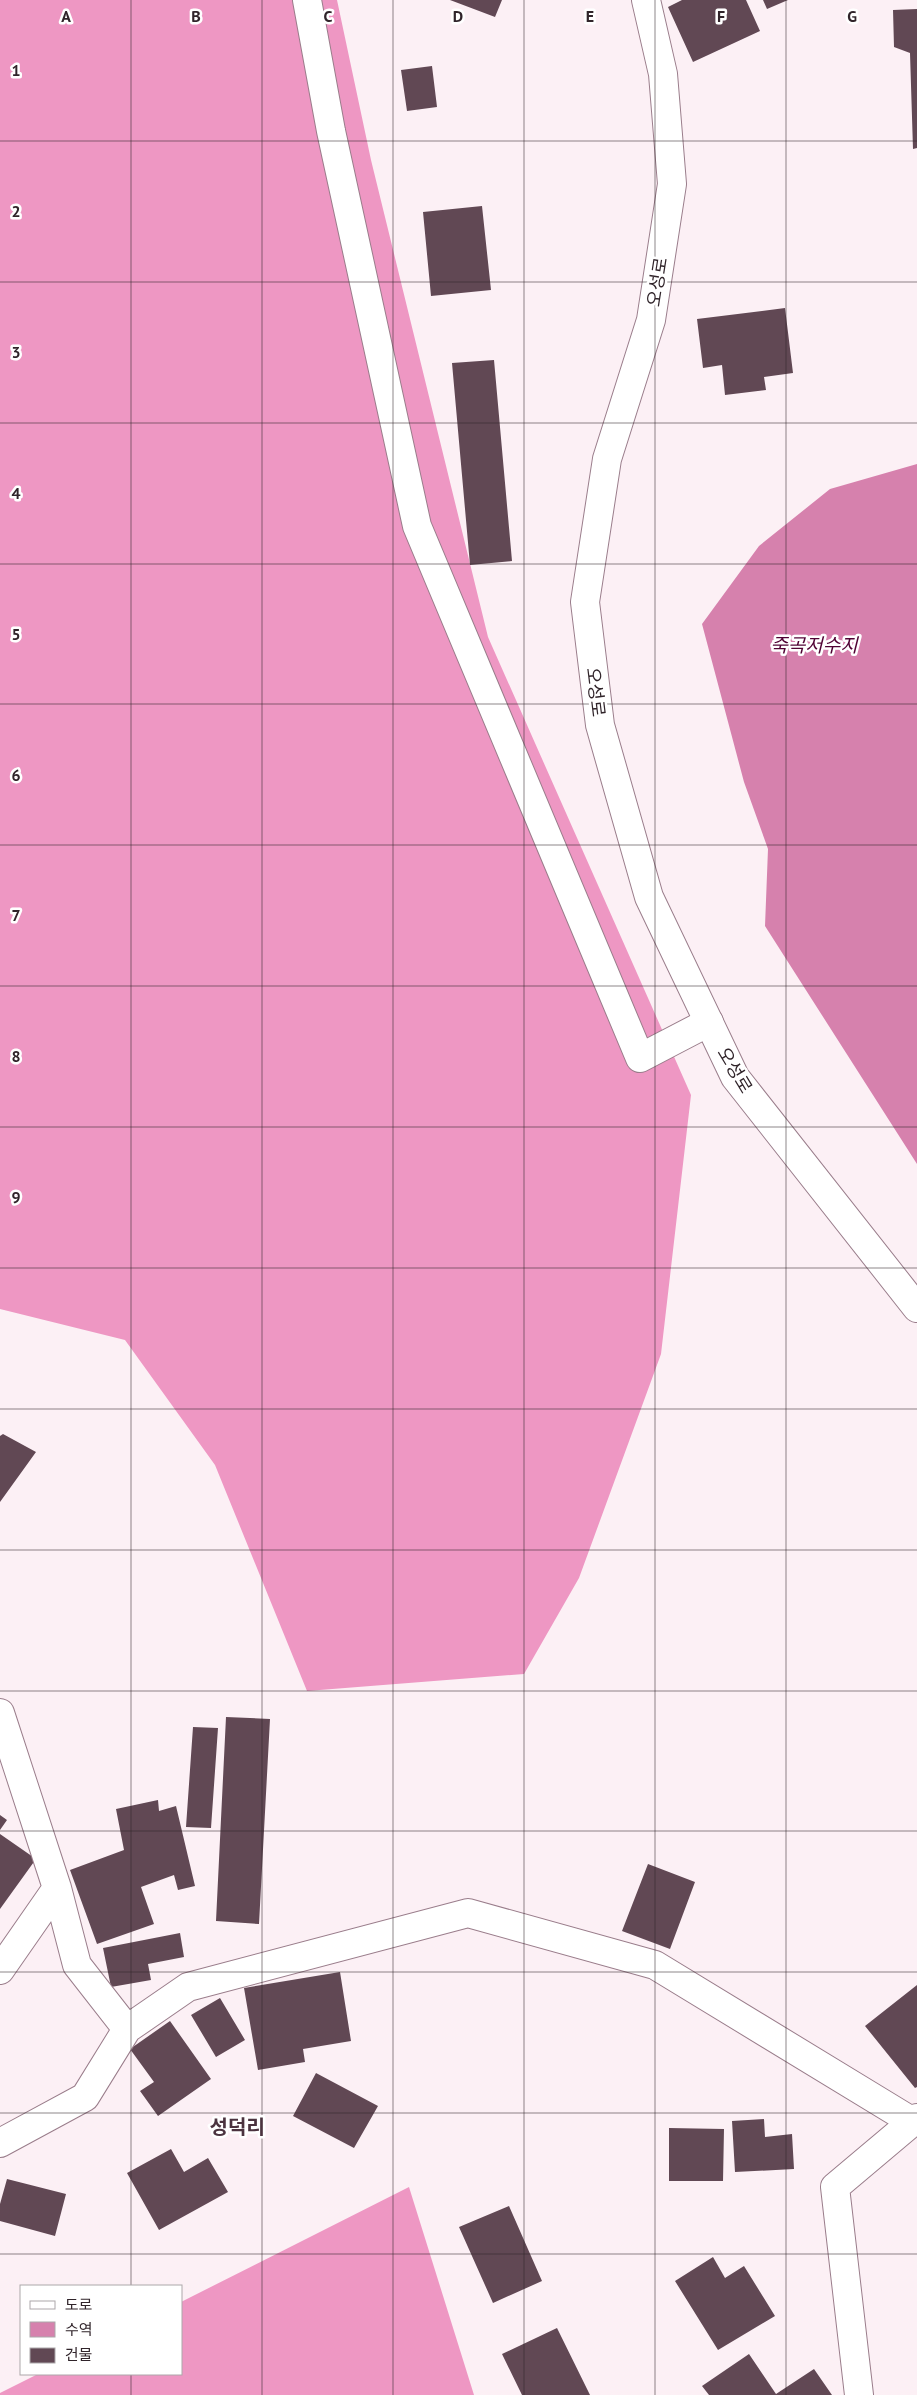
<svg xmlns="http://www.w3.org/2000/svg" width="917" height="2395" font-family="'PT Sans','Noto Sans KR',sans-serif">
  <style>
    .forest { fill: #ee97c3 }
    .water { fill: #d681ad }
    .building { fill: #614854 }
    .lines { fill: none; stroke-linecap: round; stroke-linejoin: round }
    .minor-casing { stroke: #9a7d8b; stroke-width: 30 }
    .secondary-casing { stroke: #9a7d8b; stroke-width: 30 }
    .minor { stroke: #fff; stroke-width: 28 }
    .secondary { stroke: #fff; stroke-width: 28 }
    .grid { fill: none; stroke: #30242a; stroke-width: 1; stroke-opacity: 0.55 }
    .labels { text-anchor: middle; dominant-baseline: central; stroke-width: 5; stroke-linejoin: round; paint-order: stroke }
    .street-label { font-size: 18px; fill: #30242a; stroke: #fff }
    .water-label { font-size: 19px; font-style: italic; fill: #4f0133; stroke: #fff }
    .quarter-label { font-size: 20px; font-weight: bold; fill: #4b333f; stroke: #fff }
    .grid-label { font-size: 16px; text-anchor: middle; font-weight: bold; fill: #30242a; stroke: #fff; stroke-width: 5; stroke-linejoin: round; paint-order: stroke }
  </style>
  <rect width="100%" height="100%" fill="#fcf0f5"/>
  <path class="forest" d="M0,0H337L371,160L488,637L691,1095L661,1354L579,1578L524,1674L307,1691L215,1465L125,1340L0,1309Z
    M409,2187L474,2395H0V2393L38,2374H181V2302Z"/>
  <path class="water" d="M917,464V1164L765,926L768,849L744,782L702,624L759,546L830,489Z"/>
  <path class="building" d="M450,0H502L495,17Z
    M682,0H746L760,31L693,62L668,7Z
    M763,0H788L767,9Z
    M917,9V148L913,149L910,53L894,47L893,10Z
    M432,66L437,107L407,111L401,70Z
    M482,206L491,290L431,296L423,212Z
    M785,308L793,373L764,377L766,390L725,395L722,365L703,368L697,319Z
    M494,360L512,561L470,565L452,363Z
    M3,1434L36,1452L0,1502V1436Z
    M226,1717L270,1719L259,1924L216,1921Z
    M193,1727L218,1728L211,1828L186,1827Z
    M158,1800L159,1811L176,1806L195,1886L178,1890L174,1875L141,1887L154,1924L97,1944L70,1870L124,1850L116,1809Z
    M0,1815L7,1820L0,1830Z
    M0,1834L36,1859L0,1909Z
    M648,1864L695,1882L670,1949L622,1931Z
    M180,1933L184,1957L148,1964L151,1980L111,1987L103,1948Z
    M340,1972L351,2041L303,2049L305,2062L258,2070L244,1988Z
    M917,1985V2087L915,2088L865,2026Z
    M220,1998L245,2040L216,2057L191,2015Z
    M170,2021L211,2079L158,2116L140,2091L154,2082L130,2049Z
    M316,2073L378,2106L354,2148L293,2116Z
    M764,2119L765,2137L792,2134L794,2169L735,2172L732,2121Z
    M669,2128L724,2129L723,2181H669Z
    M171,2149L184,2172L208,2158L228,2192L159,2230L127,2173Z
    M7,2179L66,2194L55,2236L0,2221V2204Z
    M509,2206L542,2281L493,2303L459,2227Z
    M713,2257L725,2278L744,2266L775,2316L718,2350L675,2281Z
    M557,2328L590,2395H522L502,2354Z
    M749,2354L776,2394L814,2369L832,2395H709L702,2386Z"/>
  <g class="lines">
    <g class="minor-casing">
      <path id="minor" d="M307,0L331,131L417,526L640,1058L709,1022
        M0,1713L57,1888L77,1965L127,2029
        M0,1970L57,1888
        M0,2143L85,2097L127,2029L188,1987L468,1913L655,1965L913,2122
        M859,2395L835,2187L917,2118"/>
    </g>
    <g class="secondary-casing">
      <path id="secondary" d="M646,0L663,74L672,184L651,320L607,459L585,602L600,725L649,897L735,1077L917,1308"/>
    </g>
    <use href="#minor" class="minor"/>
    <use href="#secondary" class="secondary"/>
  </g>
  <path class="grid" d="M131,0V2286M262,0V2395M393,0V2395M524,0V2395M655,0V2395M786,0V2395M0,141H917M0,282H917M0,423H917M0,564H917M0,704H917M0,845H917M0,986H917M0,1127H917M0,1268H917M0,1409H917M0,1550H917M0,1691H917M0,1831H917M0,1972H917M0,2113H917M0,2254H917M131,2374V2395"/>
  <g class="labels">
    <g class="street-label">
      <text transform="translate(657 282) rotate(-81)">오성로</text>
      <text transform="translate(596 692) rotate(83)">오성로</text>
      <text transform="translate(735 1070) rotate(59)">오성로</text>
    </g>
    <g class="water-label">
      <text x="814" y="645">죽곡저수지</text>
    </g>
    <g class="quarter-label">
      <text x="237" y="2127">성덕리</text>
    </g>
  </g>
  <g class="grid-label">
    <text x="66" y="22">A</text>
    <text x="196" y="22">B</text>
    <text x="328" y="22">C</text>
    <text x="458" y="22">D</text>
    <text x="590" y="22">E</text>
    <text x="721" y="22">F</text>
    <text x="852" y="22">G</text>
    <text x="16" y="76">1</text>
    <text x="16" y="217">2</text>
    <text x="16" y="358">3</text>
    <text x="16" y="499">4</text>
    <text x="16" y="640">5</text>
    <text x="16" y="781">6</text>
    <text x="16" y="921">7</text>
    <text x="16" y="1062">8</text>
    <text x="16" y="1203">9</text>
  </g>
  <rect x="20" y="2285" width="162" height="90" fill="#ffffff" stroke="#aca7aa"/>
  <rect x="30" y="2301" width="25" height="8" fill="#ffffff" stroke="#aca7aa"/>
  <text x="65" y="2310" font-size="15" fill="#30242a">도로</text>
  <rect x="30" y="2322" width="25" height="15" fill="#d681ad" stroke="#aca7aa"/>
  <text x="65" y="2335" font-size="15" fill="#30242a">수역</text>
  <rect x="30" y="2348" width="25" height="15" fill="#614854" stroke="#aca7aa"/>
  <text x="65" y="2360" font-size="15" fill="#30242a">건물</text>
</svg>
